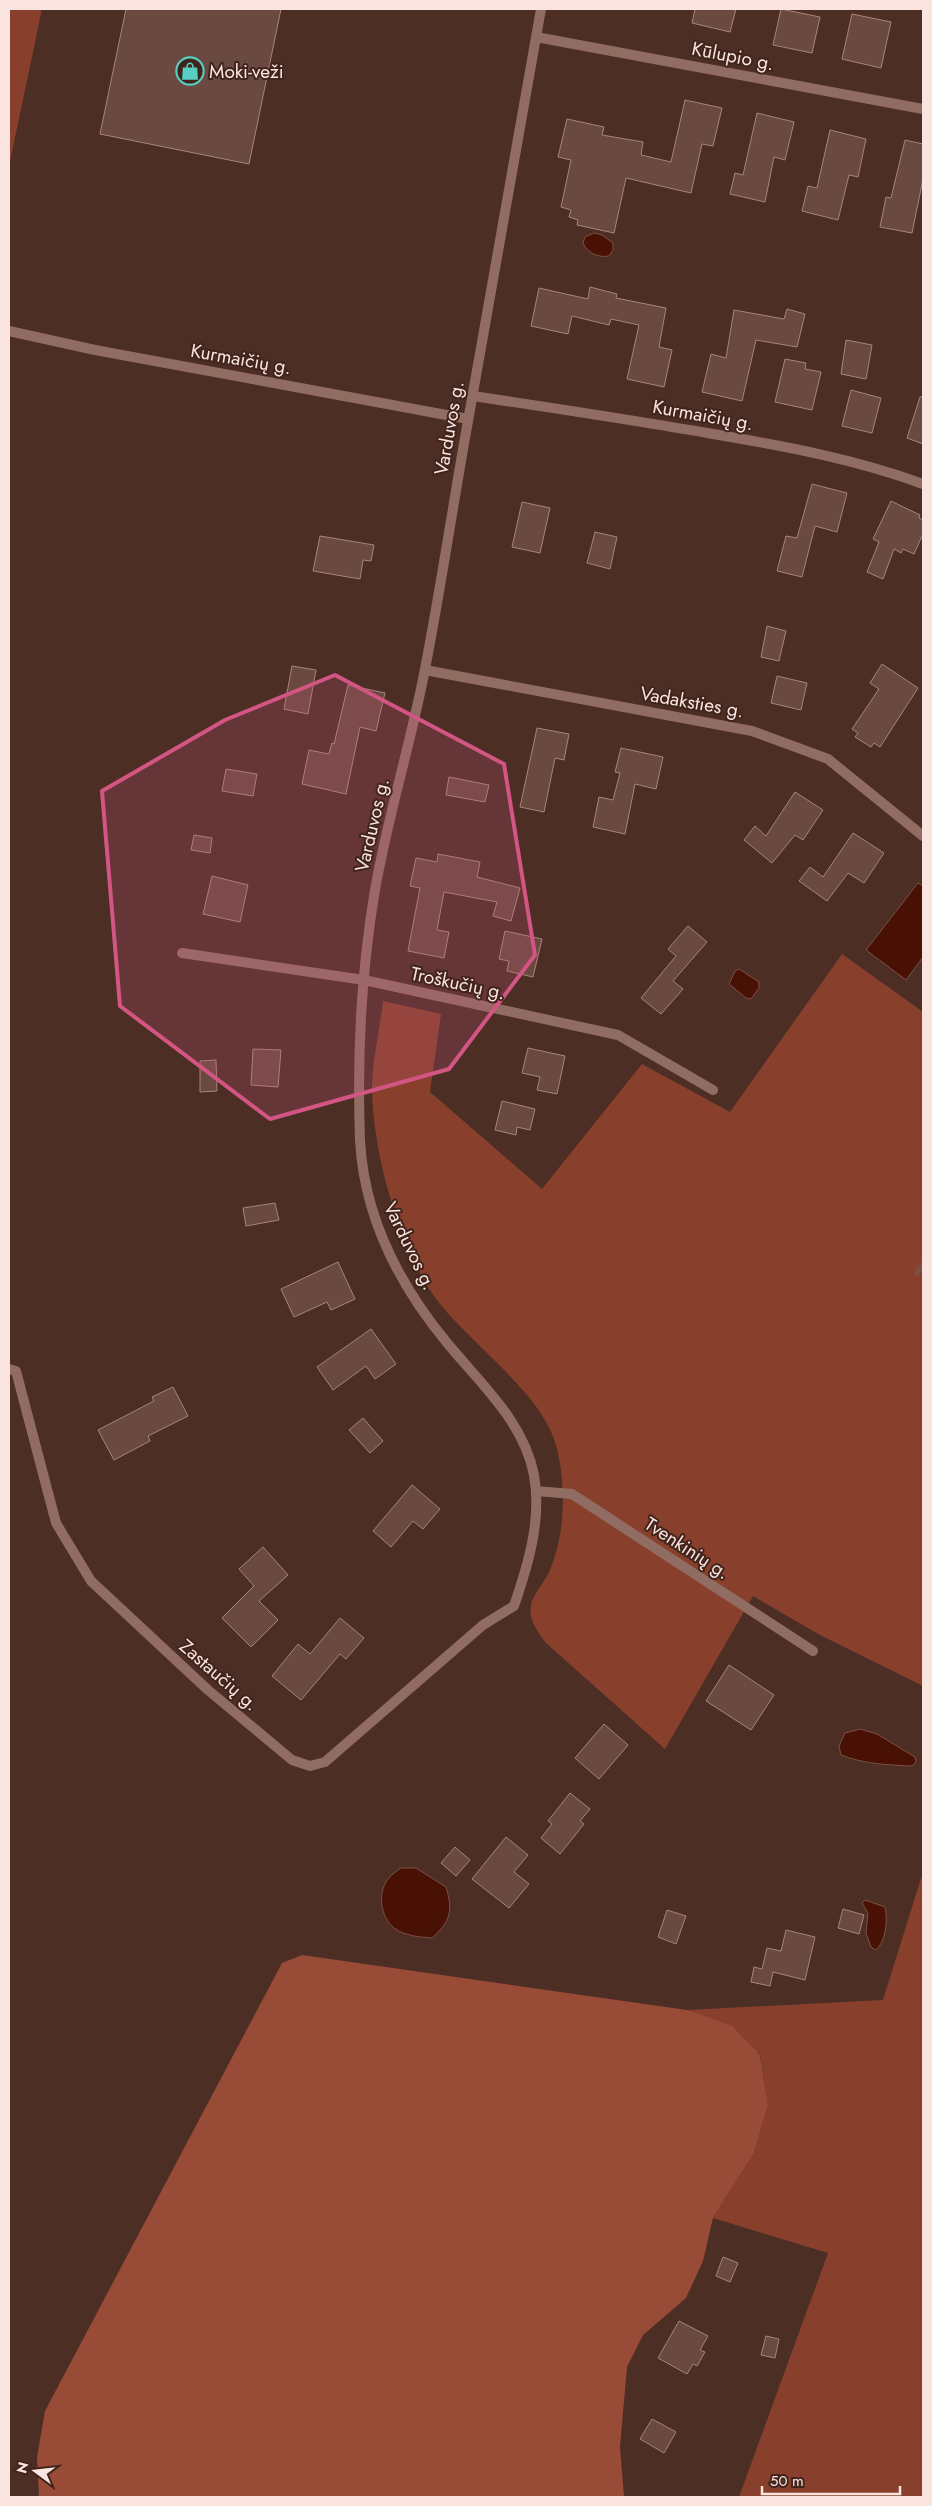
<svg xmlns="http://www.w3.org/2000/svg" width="932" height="2506" font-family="Jost,sans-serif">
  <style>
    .green { fill: #88402d }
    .forest { fill: #984b36 }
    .water { fill: #481103; stroke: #7d5045 }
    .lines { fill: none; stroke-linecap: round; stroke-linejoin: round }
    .stream { stroke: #7d5045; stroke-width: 5.5 }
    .building { fill: #6a4940; stroke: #a9847a }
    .street { stroke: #906c62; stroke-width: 10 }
    .marked { fill: #d25583; fill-opacity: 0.2; stroke: #d25583; stroke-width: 4; stroke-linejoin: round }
    .labels { text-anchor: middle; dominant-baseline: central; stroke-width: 4; stroke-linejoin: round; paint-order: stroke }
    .street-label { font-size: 19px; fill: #f9e4df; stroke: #41241c }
    .poi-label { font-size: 19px; fill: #f9e4df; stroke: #41241c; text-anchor: start }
  </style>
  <rect width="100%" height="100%" fill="#4c2e25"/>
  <path class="green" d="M9,9H42L9,166Z
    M842,954L923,1012V1686L820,1635L753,1596L665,1749L546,1643C538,1632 528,1620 531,1605C533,1594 544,1583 549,1572C566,1535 567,1478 554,1439C537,1391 472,1344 440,1304C400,1255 371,1147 372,1084C373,1057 380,1028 383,1001L441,1014L430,1092L542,1189L642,1064L730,1112Z
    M923,1872V2497H739L828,2253L713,2218L754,2153L768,2105L760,2054L687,2010L883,2000Z"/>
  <path class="forest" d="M302,1955L687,2010L732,2026L760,2055L768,2105L754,2153L713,2218L703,2261L686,2298L643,2335L627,2367L620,2447L624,2497H39L37,2457L45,2411L282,1963Z"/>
  <path class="water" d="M594,233L602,235L613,243V250L609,256C599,258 587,253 583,243L585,237Z
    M918,883L923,886V957L906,980L866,950Z
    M739,969L759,982V988L751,999L746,998L729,984L735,971Z
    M860,1729L877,1734L915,1757L916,1762L912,1766C888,1765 864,1764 841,1755L839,1746L845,1733Z
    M401,1868H416L446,1887C453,1911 451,1921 432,1938C419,1937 405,1936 394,1928C380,1917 377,1891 389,1878C392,1874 397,1871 401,1868Z
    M865,1900L885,1907C888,1920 886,1941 876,1950L871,1947L866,1933L868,1913L862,1903Z"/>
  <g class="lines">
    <path class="stream" d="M917,1273L923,1265"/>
  </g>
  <path class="building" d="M126,9H281L249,164L100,134Z
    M695,9H736L730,32L692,23Z
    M781,9L820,17L812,53L773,45Z
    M852,14L891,22L881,68L842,59Z
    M685,100L722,108L713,146L702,144L691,193L626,178L614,233L577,225L578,220L569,217L571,210L561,207L571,160L558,157L567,119L604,127L602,135L643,142L641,155L671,162Z
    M757,113L794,122L785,160L774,157L765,202L730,194L735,173L743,175Z
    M830,130L866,139L858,177L849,175L838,220L802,211L808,186L817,188Z
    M905,140L923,144V179L912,233L880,227L886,197L891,198Z
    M590,287L617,294L616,298L666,308L659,347L672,350L664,387L627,379L639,325L611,319L609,325L572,316L568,334L531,326L539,288L588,299Z
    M787,309L805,314L797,347L756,340L742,401L702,392L711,354L726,358L734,310L784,319Z
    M846,340L872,345L866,379L841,374Z
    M785,359L806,363L805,369L821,372L812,410L775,402Z
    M851,390L881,398L872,433L842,426Z
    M920,397H923V444L907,438Z
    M812,484L847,493L837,532L815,526L802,577L777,571L786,536L797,538Z
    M891,501L920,515L919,518L923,520V534L914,554L903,549L901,553L894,549L883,579L867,572L879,542L873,539Z
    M522,502L550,508L540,553L512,547Z
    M595,532L617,537L610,569L587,563Z
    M320,536L374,545L371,561L363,560L360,579L313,571Z
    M767,626L786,631L779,661L761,657Z
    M882,664L918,688L880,747L874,743L871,747L855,737L858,733L852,729L879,689L870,683Z
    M292,666L316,670L308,714L284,709Z
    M777,676L807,683L801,710L771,703Z
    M348,685L385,693L376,731L360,727L346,794L302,784L309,750L329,754L332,743L334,744Z
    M537,728L569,734L564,760L555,758L544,812L520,807Z
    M621,748L663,757L656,789L635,784L625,834L593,827L599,797L613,800L620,773L615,772Z
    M226,769L257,774L253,796L222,791Z
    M449,777L489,785L485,802L446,795Z
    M795,792L823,810L803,840L795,835L772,863L744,840L755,826L766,836Z
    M853,833L884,853L864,883L848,873L827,901L799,881L810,867L823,877Z
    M194,835L212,838L210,853L191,850Z
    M438,854L480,862L477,877L520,888L511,921L493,916L497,902L444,892L437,930L449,932L444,958L408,951L420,888L410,886L416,858L437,862Z
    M212,876L248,885L240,922L203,914Z
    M688,926L707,942L673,981L683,989L661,1014L641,998L676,956L668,949Z
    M505,931L542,939L533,977L507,971L509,961L499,959Z
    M528,1048L565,1056L557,1094L537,1090L540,1077L522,1073Z
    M253,1049L281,1050L278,1087L251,1085Z
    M216,1060L217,1091L200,1092V1061Z
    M502,1101L535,1109L530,1130L517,1127L516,1135L495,1130Z
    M275,1203L279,1220L246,1226L243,1208Z
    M338,1262L355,1299L331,1310L327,1302L294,1317L281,1289Z
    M371,1329L396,1364L375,1379L366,1366L333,1390L317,1367Z
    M173,1387L188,1416L148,1436L150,1441L114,1460L98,1430L154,1401L152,1397Z
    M363,1418L383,1441L370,1453L349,1430Z
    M412,1485L440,1509L423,1529L413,1521L391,1547L373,1531Z
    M263,1547L288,1575L259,1601L278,1620L251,1647L222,1618L254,1586L239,1569Z
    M340,1618L364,1638L346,1659L340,1654L301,1700L272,1676L298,1644L310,1654Z
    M729,1665L774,1695L751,1730L706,1701Z
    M604,1724L628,1745L599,1779L575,1758Z
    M570,1793L590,1809L580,1821L584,1824L560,1854L541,1838L552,1824L548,1821Z
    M506,1837L528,1855L514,1872L529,1884L509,1908L472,1879Z
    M455,1847L470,1860L456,1876L441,1863Z
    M843,1909L864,1915L859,1934L838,1928Z
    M667,1910L686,1916L676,1944L658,1937Z
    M786,1930L815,1937L805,1980L773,1972L770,1986L751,1982L754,1967L762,1969L767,1948L781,1951Z
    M723,2257L738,2263L730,2282L716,2276Z
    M679,2321L708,2336L700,2350L705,2352L697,2366L693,2364L687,2374L658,2358Z
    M766,2336L779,2339L775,2358L761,2355Z
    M652,2419L676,2432L664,2453L640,2439Z"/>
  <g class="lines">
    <path class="street" d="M536,37L923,109
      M9,331L95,350L468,419
      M473,396C553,408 633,420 713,434C784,446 855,459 923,484
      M425,670L752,731L828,759L923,836
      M182,953L364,980L618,1035L713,1090
      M9,1369L16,1371L56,1523L91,1581L208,1690L292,1760L310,1766L325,1762L483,1625L514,1606C528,1565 542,1520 534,1475C524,1422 481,1384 448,1344C399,1285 364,1217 360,1140C357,1056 361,972 375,890C388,815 411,743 425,669C441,587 453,504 468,421C492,284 517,146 541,9
      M536,1491L572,1494L813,1651"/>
  </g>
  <path class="marked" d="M335,675L504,764L535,955L449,1069L270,1119L120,1006L102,791L225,720Z"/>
  <defs>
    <g id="shop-ring" transform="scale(1.4375)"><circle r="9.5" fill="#41241c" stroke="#57cec1" stroke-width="1.5"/><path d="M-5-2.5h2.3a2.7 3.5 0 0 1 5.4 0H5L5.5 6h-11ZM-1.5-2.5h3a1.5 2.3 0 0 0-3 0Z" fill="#57cec1"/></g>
  </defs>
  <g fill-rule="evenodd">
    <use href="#shop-ring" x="190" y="71"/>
  </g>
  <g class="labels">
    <g class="street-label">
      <text transform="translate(733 56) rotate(11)">Kūlupio g.</text>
      <text transform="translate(241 359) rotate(10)">Kurmaičių g.</text>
      <text transform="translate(703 415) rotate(10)">Kurmaičių g.</text>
      <text transform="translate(449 428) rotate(-80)">Varduvos g.</text>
      <text transform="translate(692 702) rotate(10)">Vadaksties g.</text>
      <text transform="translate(372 825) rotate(-77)">Varduvos g.</text>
      <text transform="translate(458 983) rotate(12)">Troškučių g.</text>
      <text transform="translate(410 1246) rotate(64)">Varduvos g.</text>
      <text transform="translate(687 1548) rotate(33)">Tvenkinių g.</text>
      <text transform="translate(219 1675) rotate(41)">Zastaučių g.</text>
    </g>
    <g class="poi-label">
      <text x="209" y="71">Moki-veži</text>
    </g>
  </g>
  <rect width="932" height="2506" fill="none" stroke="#f9e4df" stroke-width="20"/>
  <g transform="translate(35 2471) rotate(285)" stroke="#41241c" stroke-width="4" paint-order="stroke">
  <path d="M0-4L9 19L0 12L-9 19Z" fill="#f9e4df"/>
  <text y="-8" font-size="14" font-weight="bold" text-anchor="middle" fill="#f9e4df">N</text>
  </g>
  <path d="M762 2486v8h138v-8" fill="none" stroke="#f9e4df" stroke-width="2.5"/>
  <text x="770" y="2486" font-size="15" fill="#f9e4df" stroke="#41241c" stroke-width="4" paint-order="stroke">50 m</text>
</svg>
